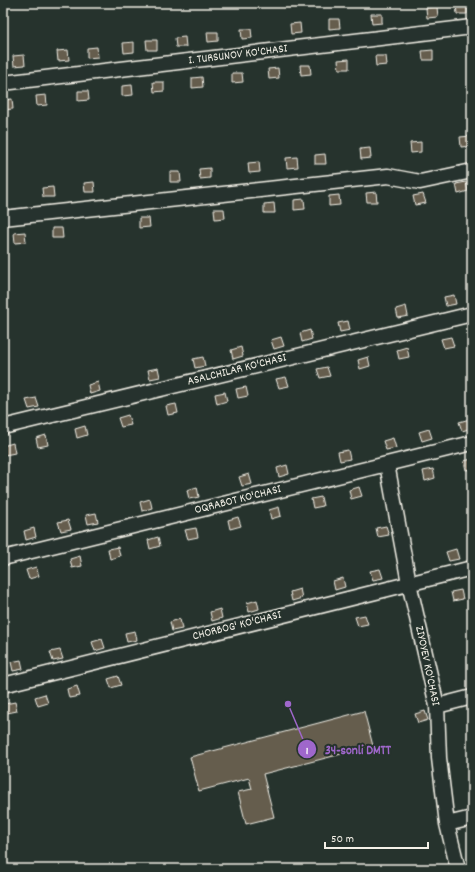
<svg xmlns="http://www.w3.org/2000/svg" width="475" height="872" font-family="Dekko,sans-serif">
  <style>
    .building { fill: #655d4e; stroke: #f4f1e8 }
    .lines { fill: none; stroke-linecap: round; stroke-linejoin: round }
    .street-casing { stroke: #f4f1e8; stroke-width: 17 }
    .street { stroke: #26332d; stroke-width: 14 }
    .labels { text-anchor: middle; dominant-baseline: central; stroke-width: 4; stroke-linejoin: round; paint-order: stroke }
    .street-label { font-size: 12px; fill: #f4f1e8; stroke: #26332d }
    .leader { fill: none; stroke: #9f67cb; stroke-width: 1.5 }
    .callout-dot { fill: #9f67cb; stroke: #26332d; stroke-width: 1.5 }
    .mark-label { font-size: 12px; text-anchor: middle; font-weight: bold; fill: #fff }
    .callout-label { font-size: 13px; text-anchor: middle; font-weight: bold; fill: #9f67cb; stroke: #26332d; stroke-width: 4; stroke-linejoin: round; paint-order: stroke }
  </style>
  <rect width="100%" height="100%" fill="#26332d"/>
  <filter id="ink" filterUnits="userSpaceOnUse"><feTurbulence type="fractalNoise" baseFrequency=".025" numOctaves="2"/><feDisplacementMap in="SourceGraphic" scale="8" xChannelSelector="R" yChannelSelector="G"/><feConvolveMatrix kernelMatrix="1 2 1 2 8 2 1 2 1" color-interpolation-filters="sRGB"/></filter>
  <g filter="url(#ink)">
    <path class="building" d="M456,4H467V14H457Z
      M437,7L438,17L427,18L426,8Z
      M371,14H382V23L372,24Z
      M329,19H339L340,28L329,29Z
      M300,23L301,33L291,34L290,24Z
      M241,29H251L252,38L242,39Z
      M207,32H218V41L208,42Z
      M185,37L186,47H176L175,38Z
      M146,40H157V50H147Z
      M134,42V52L124,53L123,43Z
      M97,47L98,57L87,58V48Z
      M68,50L69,60L58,61L57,51Z
      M433,50V60H423L422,51Z
      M24,55L25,65L14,66L13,56Z
      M375,56H386L387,65L376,66Z
      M349,59V69H339L338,60Z
      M300,65H310L311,74L301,75Z
      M278,68L279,78L269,79L268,69Z
      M232,73H242L243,82L232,83Z
      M202,77L203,87L192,88V78Z
      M153,82H164V91L154,92Z
      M132,85L133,95L122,96V86Z
      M78,91H88L89,100L78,101Z
      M46,95L47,105L37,106L36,96Z
      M12,99L13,109L3,110V100Z
      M471,136V146L461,147L460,137Z
      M421,142V152L411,153L410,143Z
      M370,148L371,158L361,159L360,149Z
      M325,154L326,164H315V155Z
      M297,157L298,167L287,168L286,158Z
      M259,162L260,172L249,173L248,163Z
      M210,168V178L200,179L199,169Z
      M170,172H180L181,182H170Z
      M94,182L95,192H85L84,183Z
      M466,182L468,191L458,194L456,184Z
      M53,187L54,197H43L42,188Z
      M376,192L377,202H367L366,193Z
      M423,194L426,203L415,205L413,196Z
      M339,195L340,205L329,206V196Z
      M304,199L305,209L294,210V200Z
      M274,203L275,213H264V204Z
      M214,209H224L225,218L215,219Z
      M139,218H149L150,227L139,228Z
      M52,228H62L63,238H52Z
      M25,232L26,242L15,243L14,233Z
      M454,295L456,304L446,306L444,297Z
      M406,306L408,316L398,318L396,309Z
      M348,321L350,330L340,332L338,323Z
      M310,330L312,339L302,342L300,333Z
      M281,337L284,346L274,349L271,340Z
      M451,337L454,346L444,348L441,339Z
      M241,347L243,356L233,359L231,350Z
      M407,347L409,357L399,359L397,350Z
      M203,357L205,366L195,368L193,359Z
      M368,357L370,366L360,369L358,360Z
      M327,367L330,376L320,378L317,369Z
      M158,368L160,377L150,379L148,370Z
      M286,377L289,386L279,388L276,379Z
      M98,382L100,391L90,394L88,385Z
      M246,387L248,396L238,398L236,389Z
      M225,392L227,401L217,404L215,394Z
      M36,398L39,407L29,409L26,400Z
      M176,404L178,413L168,415L166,406Z
      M128,415L131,425L121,427L118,418Z
      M470,419L472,428L462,431L459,422Z
      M85,426L87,435L77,438L75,429Z
      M429,429L432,438L422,441L419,432Z
      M46,435L48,445L38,447L36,438Z
      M393,438L396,448L386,450L383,441Z
      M13,443L15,453L5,455L3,446Z
      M348,450L350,459L340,461L338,452Z
      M472,459V469L466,470L464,461Z
      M287,465L289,474L279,477L277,468Z
      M433,469L435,478L425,481L423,471Z
      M249,474L252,484L242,486L239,477Z
      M197,487L199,497L189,499L187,490Z
      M359,487L362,496L351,499L349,490Z
      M321,497L323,506L313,508L311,499Z
      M150,499L152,508L142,511L140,502Z
      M279,507L281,516L271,519L269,510Z
      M96,513L98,522L88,524L86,515Z
      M238,517L241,526L230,529L228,520Z
      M68,520L71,529L61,531L58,522Z
      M386,526L389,535L378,537L376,528Z
      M34,528L36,537L26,540L24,531Z
      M196,528L198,537L188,539L185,530Z
      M158,537L160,546L150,549L148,540Z
      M118,547L120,556L110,559L108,549Z
      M456,549L459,559L449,561L446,552Z
      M80,556L82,566L72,568L70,559Z
      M36,567L39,576L29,579L26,570Z
      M380,569L383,578L373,580L370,571Z
      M3,575L6,584L3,585Z
      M343,578L345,587L335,590L333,581Z
      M300,589L302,598L292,601L290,592Z
      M461,590L463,599L453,601L451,592Z
      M257,600L259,609L249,612L247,603Z
      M220,609L222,618L212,621L210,612Z
      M365,615L368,624L358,626L355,617Z
      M180,619L182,629L172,631L170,622Z
      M135,631L137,640L127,642L125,633Z
      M102,639L105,648L95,651L92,642Z
      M60,650L63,659L53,661L50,652Z
      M21,660L23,669L13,671L11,662Z
      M118,676L121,685L111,688L108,679Z
      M77,686L80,696L69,698L67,689Z
      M45,694L48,703L38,706L35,697Z
      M15,702L17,711L7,713L5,704Z
      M364,711L373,746L263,774L274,817L246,824L238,792L252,789L249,778L199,791L190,757Z
      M425,711L428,720L418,723L415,714Z"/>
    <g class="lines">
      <g class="street-casing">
        <path id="street" d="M3,83L472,27
          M3,218L388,176L420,182L472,171
          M3,427L472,314
          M387,464L409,583L437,706L439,758L447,824L458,869
          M3,558L472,443
          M3,685L472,568
          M437,706L472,697
          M447,824L472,818"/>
      </g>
      <use href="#street" class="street"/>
    </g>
  </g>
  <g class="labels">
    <g class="street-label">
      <text transform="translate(238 55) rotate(-7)">I. TURSUNOV KO'CHASI</text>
      <text transform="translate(237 370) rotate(-14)">ASALCHILAR KO'CHASI</text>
      <text transform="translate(238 500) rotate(-14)">OQRABOT KO'CHASI</text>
      <text transform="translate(237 626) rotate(-14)">CHORBOG' KO'CHASI</text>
      <text transform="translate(427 666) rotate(78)">ZIYOYEV KO'CHASI</text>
    </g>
  </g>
  <path class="leader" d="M288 704L307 749"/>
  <g class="callout-dot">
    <circle cx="288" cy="704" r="4"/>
    <circle cx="307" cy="749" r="10"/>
  </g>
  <g class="mark-label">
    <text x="307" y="754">1</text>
  </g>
  <g class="callout-label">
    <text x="358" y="754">34-sonli DMTT</text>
  </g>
  <rect width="475" height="872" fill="none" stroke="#26332d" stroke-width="16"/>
  <rect x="8" y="8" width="459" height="856" fill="none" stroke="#f4f1e8" stroke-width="1.5" filter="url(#ink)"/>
  <path d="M325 842v6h103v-6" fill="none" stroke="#f4f1e8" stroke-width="2"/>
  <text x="331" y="842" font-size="12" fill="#f4f1e8" stroke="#26332d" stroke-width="3" paint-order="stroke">50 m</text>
</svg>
